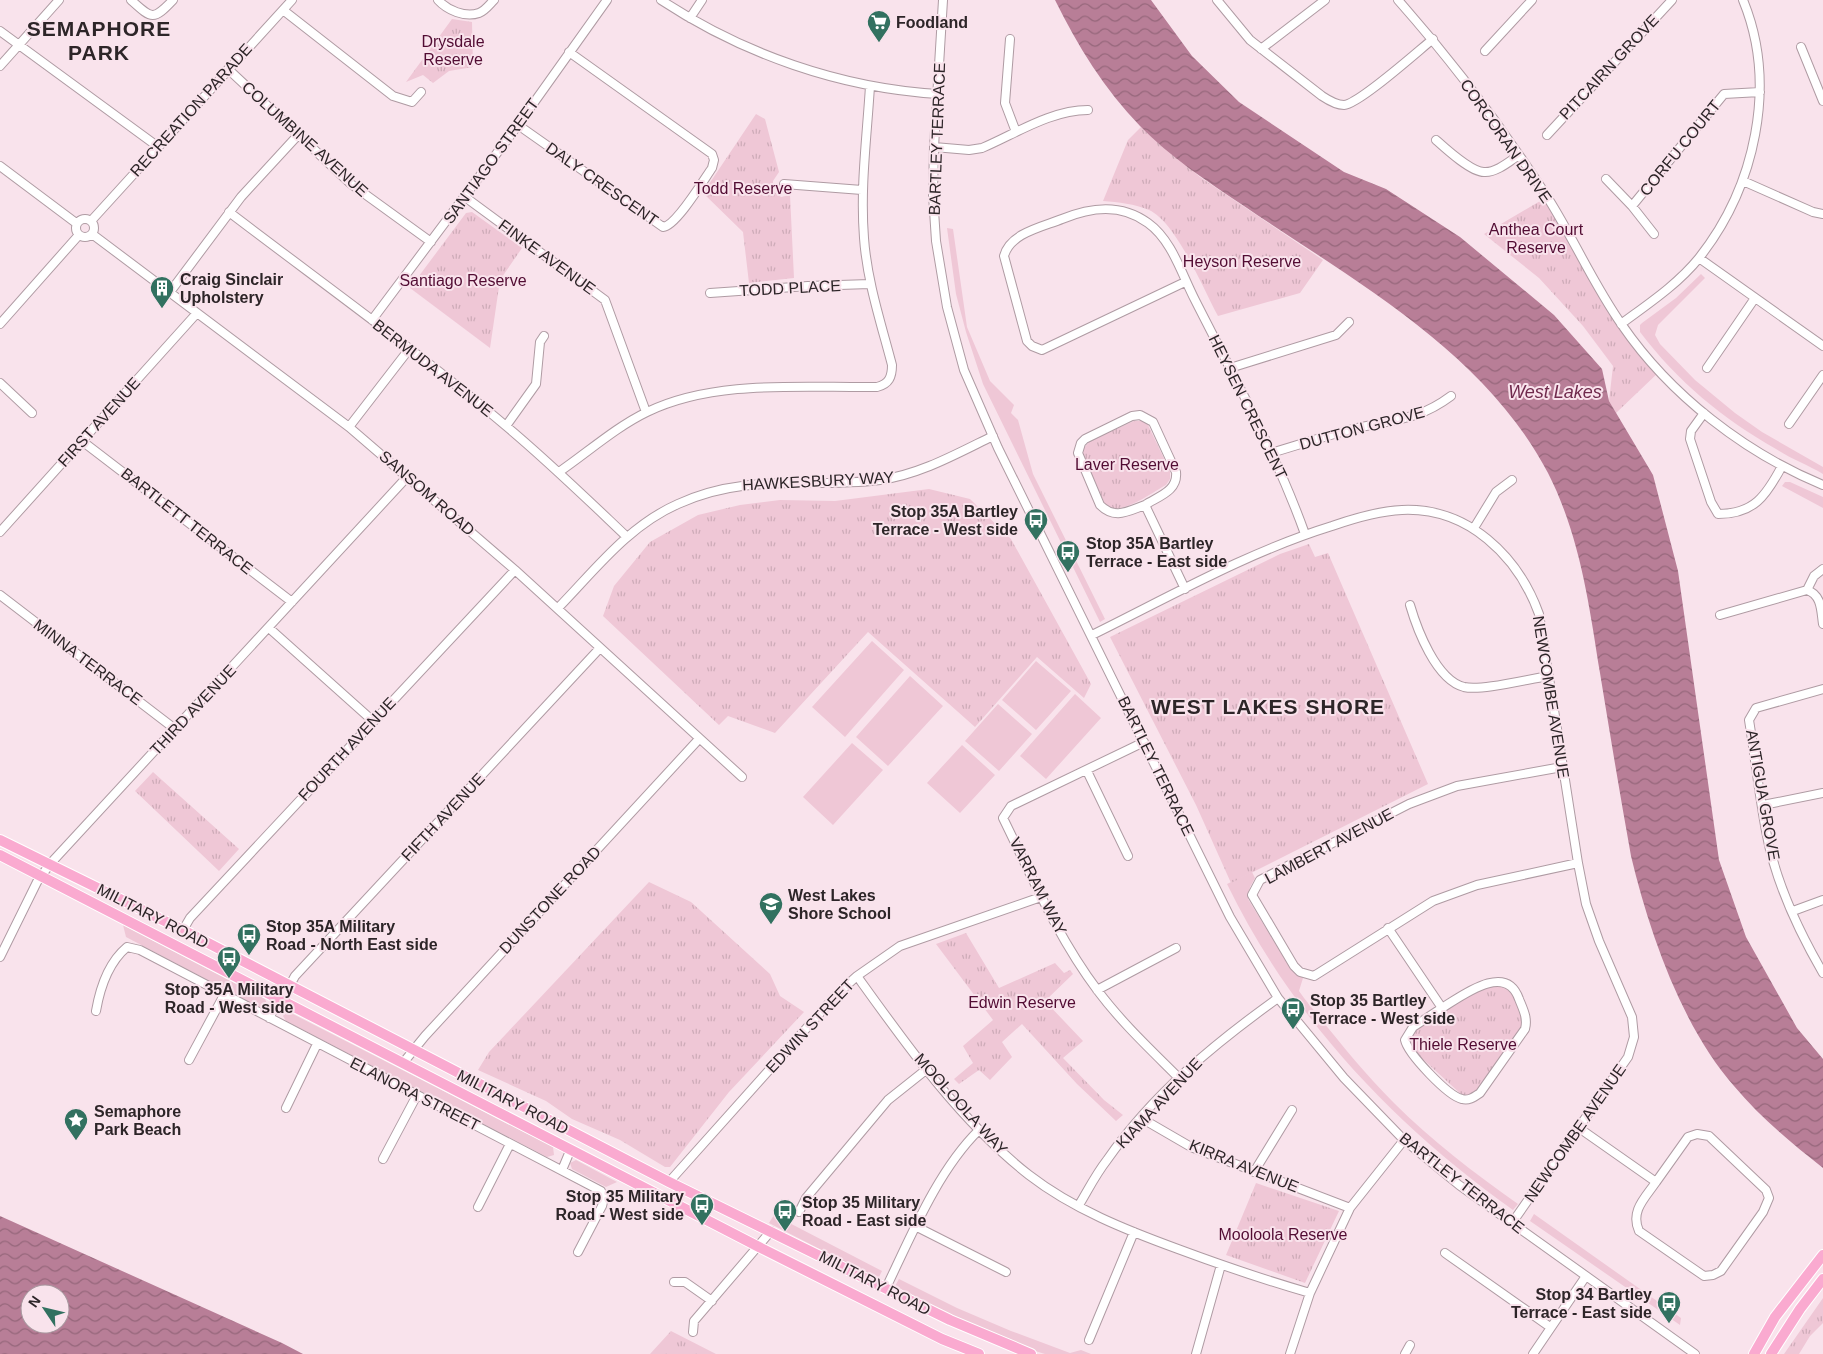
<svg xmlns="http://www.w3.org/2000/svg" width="1823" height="1354" font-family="Helvetica,sans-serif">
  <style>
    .green { fill: #efc7d6 }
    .park { fill: url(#park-tufts) }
    .water { fill: url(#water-waves); fill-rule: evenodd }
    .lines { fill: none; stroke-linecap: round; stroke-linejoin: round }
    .minor-casing { stroke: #af9ba3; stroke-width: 10 }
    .major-casing { stroke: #fff; stroke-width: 12 }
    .minor { stroke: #fff; stroke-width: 8 }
    .major { stroke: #faaad0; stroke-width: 10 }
    .labels { text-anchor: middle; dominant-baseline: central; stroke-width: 4; stroke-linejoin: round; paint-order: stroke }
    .poi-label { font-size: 16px; font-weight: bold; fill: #2d2528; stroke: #f9e3ec; text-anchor: start }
    .park-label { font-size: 16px; fill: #520c33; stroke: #f9e3ec }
    .street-label { font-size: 16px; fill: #2d2528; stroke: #f9e3ec }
    .water-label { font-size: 18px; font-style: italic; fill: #702a4d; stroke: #f9e3ec }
    .district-label { font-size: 21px; font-weight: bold; letter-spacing: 1px; fill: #2d2528; stroke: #f9e3ec }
  </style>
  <defs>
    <pattern id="park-tufts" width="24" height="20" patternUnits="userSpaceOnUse" patternTransform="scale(1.25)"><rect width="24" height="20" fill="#efc7d6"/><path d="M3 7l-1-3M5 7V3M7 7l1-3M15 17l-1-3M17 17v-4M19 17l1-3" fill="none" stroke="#cdabb8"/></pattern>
    <pattern id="water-waves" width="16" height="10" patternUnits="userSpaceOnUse" patternTransform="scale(1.25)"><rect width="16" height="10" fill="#b87e97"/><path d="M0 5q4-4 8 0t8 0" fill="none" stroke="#96677b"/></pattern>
  </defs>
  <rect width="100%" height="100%" fill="#f9e3ec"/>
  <path class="green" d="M947,228L953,229L967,327L990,381L1014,405L1011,413L1018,420L1033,474L1105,619L1100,622L983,384L966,332L956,294Z
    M1701,274L1705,278L1658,325L1655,335L1660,344L1695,380L1735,413L1762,432L1823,467V474C1808,465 1791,459 1776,449C1723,419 1677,381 1640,332V325L1642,323L1676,298Z
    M1785,482H1790L1823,497V508L1782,486Z
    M872,641L904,670L845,737L812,707Z
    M1036,661L1071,691L1036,730L1002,700Z
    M910,676L943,706L888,766L856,737Z
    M1075,694L1101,718L1046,779L1020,756Z
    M998,704L1032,734L999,771L965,741Z
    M852,743L883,770L833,825L803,797Z
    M962,745L995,775L960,813L927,783Z
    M1252,872L1255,878L1250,887L1248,899L1289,966L1303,978L1299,991L1304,998C1333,1034 1361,1070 1394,1103C1431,1140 1474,1173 1518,1204L1513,1210C1394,1125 1292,1018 1227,884Z
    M123,925L265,999L268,1006L261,1008L126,937Z
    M287,1011L553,1147L554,1155L547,1157L286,1021L283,1016Z
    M576,1160L617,1182L606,1187L572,1169L570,1163Z
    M1534,1214L1681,1318L1680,1325L1530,1221Z
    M774,1215L882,1271L878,1279L769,1223Z
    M899,1279L957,1308L1011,1331L1070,1353L1081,1350L1091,1354H1045L1022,1347L957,1320L894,1288Z"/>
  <path class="park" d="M452,19L472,22L473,67L449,71L433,83L423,75L406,82Z
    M756,114L765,119L779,172L773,181V191L781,197L790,195L794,278L749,283L743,232L703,193Z
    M1141,127L1200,177L1323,260L1300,293L1218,316C1203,289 1177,223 1149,210C1135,204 1118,202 1103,201L1128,140Z
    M1547,197L1621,324L1660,371L1616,413L1609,401L1613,366L1583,326L1539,278L1484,234Z
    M472,212L522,248L500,280L490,348L410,288L466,213Z
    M1134,421H1142L1148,425L1170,471V479L1166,485C1151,493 1119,518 1105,504L1084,457L1083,449L1090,441Z
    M929,489L970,499L1011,539L1091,684L1084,698L1037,657L975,727L868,632L775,733L728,716L719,725L603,616L614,586L650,542L698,515L740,505L780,500L835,501Z
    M1309,544L1315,557L1328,553L1428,784L1231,883L1196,805L1110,637L1280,554Z
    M153,772L239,849L219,871L135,791Z
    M649,882L691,902L770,974L780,996L804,1012L729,1092L670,1167H665L620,1140L572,1119L546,1101L478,1070L489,1052Z
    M966,933L999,988L1055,963L1064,973L1070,970L1073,974L1045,1001L1083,1041L1063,1058L1104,1100L1123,1115L1116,1121L1077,1084L1022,1024L1002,1042L1012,1057L990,1080L979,1070L959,1084L954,1079L973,1063L963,1046L993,1020L936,944Z
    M1499,984C1515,991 1524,1011 1522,1028L1478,1090L1471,1096H1463L1414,1051L1409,1041L1412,1032L1467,996Z
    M1256,1183L1339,1211L1305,1283L1226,1255Z
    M1823,1298V1323L1810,1336L1799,1354H1784Z
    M671,1331L716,1354H650Z"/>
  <path class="water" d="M1055,0H1151L1192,56L1239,102L1344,172L1386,189L1460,237L1554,315L1602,369L1609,401L1653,475L1678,571L1719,860L1746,937L1797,1028L1823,1059V1168C1791,1143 1760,1117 1734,1086C1682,1027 1649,932 1631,856C1620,795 1610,734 1600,673C1589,604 1580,536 1548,473C1484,351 1354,281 1244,206C1208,182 1170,157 1140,126C1105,90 1077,45 1055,0Z
    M0,1216L282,1343L303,1354H0ZM30,1294H60V1324H30Z"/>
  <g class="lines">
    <g class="minor-casing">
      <path id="minor" d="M131,0C152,19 153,21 173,0
        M438,0C447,10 465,18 479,13C485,11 489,5 494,0
        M661,0C743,54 840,88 938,94
        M943,0L934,147L933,195L936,241L947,307L964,370L998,448L1230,917L1278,998L1344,1078L1404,1140L1459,1185L1695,1354
        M1217,0L1250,40L1322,96C1328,100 1336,105 1344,105C1359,104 1418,51 1433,39
        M1398,0C1452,61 1501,126 1546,195C1573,237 1593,284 1622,325C1670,395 1745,453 1823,485
        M283,10L393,96L412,102L421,92
        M690,18L702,0
        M0,31L157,146
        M1010,39L1005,103L1016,132
        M1801,47L1823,101
        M1261,49L1325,0
        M1485,51L1532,0
        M0,66L59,0
        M228,69L351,184L431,242
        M518,125L663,227C676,226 703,181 712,168L714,160L712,154L569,52
        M1547,135L1672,0
        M1436,140C1446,149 1471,172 1484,172C1496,173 1510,161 1519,155
        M934,147L969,150L982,148C1015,134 1051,110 1088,110
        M0,166L76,223
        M1606,179L1632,206L1724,94L1760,92
        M1743,181L1813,212L1823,214
        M784,184L862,190
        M465,197L605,300L646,412
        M1632,206L1654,234
        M229,212C322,283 417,351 506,426C548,461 587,499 626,536
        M76 228a9 9 0 1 1 18 0a9 9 0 1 1-18 0Z
        M91,221L292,0
        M92,234L349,427L515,570L742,777
        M1699,258L1823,346
        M1185,282L1042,350L1032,346L1027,341L1004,256C1010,233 1042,227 1062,219C1091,207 1121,203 1148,223C1172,240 1182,275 1195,300C1234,377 1276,453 1305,534
        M170,292L241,197L299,134
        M710,293L808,286L870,284
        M372,320L518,125L607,0
        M0,324L78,236
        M1621,324C1648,304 1677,285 1699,258C1755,187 1778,85 1743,0
        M1230,368L1336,335L1349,322
        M1707,368L1755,298
        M0,383L32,413
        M1704,413L1691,431L1690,439L1711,502L1718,514C1754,514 1766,496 1782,466
        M1789,424L1823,375
        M506,426L536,384L540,342L544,336
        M349,427L410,348
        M82,441L292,602
        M1271,453C1298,445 1325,436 1353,429C1392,419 1416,422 1451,396
        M559,472C588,452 616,427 647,412C715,379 803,388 877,387C889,384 892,377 892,365C881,323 867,281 864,238C860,187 867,136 870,86
        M1145,505C1128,511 1115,520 1100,505L1078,453L1081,443L1085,439L1132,416L1140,415L1153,422L1176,472C1178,491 1159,496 1145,505L1185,589
        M1474,528L1496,492L1512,480
        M0,532L197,313
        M1807,590L1814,576L1823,569
        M0,595L175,729
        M1410,605C1417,629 1436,680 1464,687C1482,691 1528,679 1549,676
        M558,608C595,570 628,526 678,504C747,472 808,489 880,480C921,474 956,454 993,436
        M1720,615L1807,590C1822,595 1821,611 1823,624
        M269,628L373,721
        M1092,635C1171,596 1248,552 1332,526C1355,518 1378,511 1402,510C1468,507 1518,556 1539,614L1578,863L1586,904L1599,941L1632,1017L1634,1037L1628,1057L1512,1223
        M1823,689L1756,708L1749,720C1755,757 1759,794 1766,831C1775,880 1798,930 1823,973
        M1144,742L1011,806L1003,818C1032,877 1058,938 1098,991C1122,1023 1150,1049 1178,1077
        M1562,767L1457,786L1409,804L1260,880L1252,895L1294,966L1300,972L1314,976L1433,901L1477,885L1578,863
        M1087,771L1128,856
        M1763,805L1823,793
        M1793,911L1823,900
        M1388,928L1442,1008C1463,995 1506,962 1519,999C1523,1009 1528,1018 1525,1029L1480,1093C1474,1097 1469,1101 1462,1099C1448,1096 1408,1054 1405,1040L1413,1027L1442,1008
        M183,930L190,918L515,570
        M0,957L37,882L50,864L408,476
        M857,976C908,1047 960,1121 1029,1175C1073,1209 1126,1230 1178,1249C1221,1265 1265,1280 1310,1293
        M289,987L295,976L600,648
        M1097,990L1176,948
        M96,1011C100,988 109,962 127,947L140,950L601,1191L604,1198L602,1206L578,1252
        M269,1018L280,999
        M189,1060L224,995
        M403,1063L425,1036L699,739
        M286,1108L317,1044
        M1141,1118L1191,1147L1350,1208
        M1579,1128L1656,1182L1688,1137L1697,1134L1709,1136L1766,1190L1769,1198L1763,1212L1721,1271L1713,1275L1704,1276L1639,1231C1630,1211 1645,1198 1656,1182
        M383,1159L417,1095
        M562,1170L570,1151
        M1254,1172L1292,1110
        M669,1182L837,994L857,976L900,946L1041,897
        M1079,1205C1088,1190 1096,1174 1107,1160C1153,1094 1214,1044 1278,998
        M478,1207L510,1144
        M799,1212L806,1198L888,1100L927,1069
        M917,1227L1006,1272
        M1445,1253L1550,1327
        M674,1282H685L712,1301
        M886,1288C911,1236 938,1170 979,1130
        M693,1332L694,1321L771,1231
        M1089,1340L1134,1232
        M1196,1354L1221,1265
        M1290,1354L1310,1293L1350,1208L1404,1140
        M1405,1354L1410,1345
        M1533,1354L1586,1276"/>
    </g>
    <g class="major-casing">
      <path id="major" d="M0,840L183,930L669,1182L950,1320L1031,1354
        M0,855L759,1247L942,1339L979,1354
        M1754,1354L1775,1317L1823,1255
        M1771,1354L1800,1309L1823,1279"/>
    </g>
    <use href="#minor" class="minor"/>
    <use href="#major" class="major"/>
  </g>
  <defs>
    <g id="supermarket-pin" transform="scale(1.25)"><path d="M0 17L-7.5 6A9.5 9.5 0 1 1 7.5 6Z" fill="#327160" stroke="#f9e3ec"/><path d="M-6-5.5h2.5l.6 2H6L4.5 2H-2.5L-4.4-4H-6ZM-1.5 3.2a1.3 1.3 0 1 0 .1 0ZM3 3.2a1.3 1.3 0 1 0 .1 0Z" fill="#fff"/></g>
    <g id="building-pin" transform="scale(1.25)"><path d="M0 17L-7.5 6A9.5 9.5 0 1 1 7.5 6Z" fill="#327160" stroke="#f9e3ec"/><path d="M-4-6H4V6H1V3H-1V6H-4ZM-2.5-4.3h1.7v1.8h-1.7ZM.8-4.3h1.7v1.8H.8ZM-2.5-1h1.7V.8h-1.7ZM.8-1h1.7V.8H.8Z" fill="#fff"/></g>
    <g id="bus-pin" transform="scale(1.25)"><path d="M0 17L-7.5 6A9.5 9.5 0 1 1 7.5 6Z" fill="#327160" stroke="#f9e3ec"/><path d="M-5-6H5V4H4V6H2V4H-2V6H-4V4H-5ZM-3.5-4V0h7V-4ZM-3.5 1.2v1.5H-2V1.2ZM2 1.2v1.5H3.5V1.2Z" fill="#fff"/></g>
    <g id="school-pin" transform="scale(1.25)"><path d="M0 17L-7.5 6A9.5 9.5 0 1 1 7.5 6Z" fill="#327160" stroke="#f9e3ec"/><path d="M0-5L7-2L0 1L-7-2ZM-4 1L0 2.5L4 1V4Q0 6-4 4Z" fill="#fff"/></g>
    <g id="sight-pin" transform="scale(1.25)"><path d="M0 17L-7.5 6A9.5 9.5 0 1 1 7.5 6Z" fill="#327160" stroke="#f9e3ec"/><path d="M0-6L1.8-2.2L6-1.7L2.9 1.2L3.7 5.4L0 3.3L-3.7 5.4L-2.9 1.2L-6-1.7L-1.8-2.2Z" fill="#fff"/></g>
  </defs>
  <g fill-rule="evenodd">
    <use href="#supermarket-pin" x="879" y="22"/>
    <use href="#building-pin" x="162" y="288"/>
    <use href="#bus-pin" x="1036" y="520"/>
    <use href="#bus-pin" x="1068" y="552"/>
    <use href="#school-pin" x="771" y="904"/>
    <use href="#bus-pin" x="249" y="935"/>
    <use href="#bus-pin" x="229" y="958"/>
    <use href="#bus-pin" x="1293" y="1009"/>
    <use href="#sight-pin" x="76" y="1120"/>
    <use href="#bus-pin" x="702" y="1205"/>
    <use href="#bus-pin" x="785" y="1211"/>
    <use href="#bus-pin" x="1669" y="1303"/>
  </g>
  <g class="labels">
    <g class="poi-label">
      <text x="896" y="22">Foodland</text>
      <text x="180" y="279">Craig Sinclair<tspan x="180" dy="18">Upholstery</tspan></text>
      <text x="1018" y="511" text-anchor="end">Stop 35A Bartley<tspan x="1018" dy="18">Terrace - West side</tspan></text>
      <text x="1086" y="543">Stop 35A Bartley<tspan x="1086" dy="18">Terrace - East side</tspan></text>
      <text x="788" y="895">West Lakes<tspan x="788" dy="18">Shore School</tspan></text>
      <text x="266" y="926">Stop 35A Military<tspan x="266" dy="18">Road - North East side</tspan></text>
      <text x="229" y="989" text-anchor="middle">Stop 35A Military<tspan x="229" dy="18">Road - West side</tspan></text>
      <text x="1310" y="1000">Stop 35 Bartley<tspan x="1310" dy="18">Terrace - West side</tspan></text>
      <text x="94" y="1111">Semaphore<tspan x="94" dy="18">Park Beach</tspan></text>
      <text x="684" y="1196" text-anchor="end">Stop 35 Military<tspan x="684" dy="18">Road - West side</tspan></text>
      <text x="802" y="1202">Stop 35 Military<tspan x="802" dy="18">Road - East side</tspan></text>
      <text x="1652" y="1294" text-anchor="end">Stop 34 Bartley<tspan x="1652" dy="18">Terrace - East side</tspan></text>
    </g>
    <g class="park-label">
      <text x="453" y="41">Drysdale<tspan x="453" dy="18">Reserve</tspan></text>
      <text x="743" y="188">Todd Reserve</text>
      <text x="1536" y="229">Anthea Court<tspan x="1536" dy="18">Reserve</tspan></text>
      <text x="1242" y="261">Heyson Reserve</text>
      <text x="463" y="280">Santiago Reserve</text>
      <text x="1127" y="464">Laver Reserve</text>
      <text x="1022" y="1002">Edwin Reserve</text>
      <text x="1463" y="1044">Thiele Reserve</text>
      <text x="1283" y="1234">Mooloola Reserve</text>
    </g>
    <g class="street-label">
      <text transform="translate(1609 67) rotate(-47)">PITCAIRN GROVE</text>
      <text transform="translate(191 110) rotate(-48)">RECREATION PARADE</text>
      <text transform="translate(305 139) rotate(42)">COLUMBINE AVENUE</text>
      <text transform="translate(937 139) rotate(-88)">BARTLEY TERRACE</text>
      <text transform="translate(1506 141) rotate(55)">CORCORAN DRIVE</text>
      <text transform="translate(1680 148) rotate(-51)">CORFU COURT</text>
      <text transform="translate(491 161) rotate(-54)">SANTIAGO STREET</text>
      <text transform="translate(602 184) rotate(35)">DALY CRESCENT</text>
      <text transform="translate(547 257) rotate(36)">FINKE AVENUE</text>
      <text transform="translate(790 288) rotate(-3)">TODD PLACE</text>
      <text transform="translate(433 368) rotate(38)">BERMUDA AVENUE</text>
      <text transform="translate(1248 407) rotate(64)">HEYSEN CRESCENT</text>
      <text transform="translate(99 422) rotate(-48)">FIRST AVENUE</text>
      <text transform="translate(1362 428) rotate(-15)">DUTTON GROVE</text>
      <text transform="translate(818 481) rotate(-3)">HAWKESBURY WAY</text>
      <text transform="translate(427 493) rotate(41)">SANSOM ROAD</text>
      <text transform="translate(187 521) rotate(38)">BARTLETT TERRACE</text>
      <text transform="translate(88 662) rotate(37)">MINNA TERRACE</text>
      <text transform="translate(1551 697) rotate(81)">NEWCOMBE AVENUE</text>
      <text transform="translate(193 710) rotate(-47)">THIRD AVENUE</text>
      <text transform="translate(347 749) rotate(-47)">FOURTH AVENUE</text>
      <text transform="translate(1156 766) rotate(64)">BARTLEY TERRACE</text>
      <text transform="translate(1763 795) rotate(80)">ANTIGUA GROVE</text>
      <text transform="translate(443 817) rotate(-47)">FIFTH AVENUE</text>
      <text transform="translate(1329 846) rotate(-28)">LAMBERT AVENUE</text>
      <text transform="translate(1038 886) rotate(63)">VARRAM WAY</text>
      <text transform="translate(550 900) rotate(-47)">DUNSTONE ROAD</text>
      <text transform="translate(153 916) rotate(27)">MILITARY ROAD</text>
      <text transform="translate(810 1026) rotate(-47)">EDWIN STREET</text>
      <text transform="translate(415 1094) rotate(27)">ELANORA STREET</text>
      <text transform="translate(513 1102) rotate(27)">MILITARY ROAD</text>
      <text transform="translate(1159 1103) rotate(-47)">KIAMA AVENUE</text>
      <text transform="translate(961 1104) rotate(48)">MOOLOOLA WAY</text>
      <text transform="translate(1575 1133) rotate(-55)">NEWCOMBE AVENUE</text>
      <text transform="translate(1244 1166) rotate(22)">KIRRA AVENUE</text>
      <text transform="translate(1462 1183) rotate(38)">BARTLEY TERRACE</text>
      <text transform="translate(875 1283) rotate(27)">MILITARY ROAD</text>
    </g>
    <g class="water-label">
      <text x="1555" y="392">West Lakes</text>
    </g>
    <g class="district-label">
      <text x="99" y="28">SEMAPHORE<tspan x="99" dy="24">PARK</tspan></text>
      <text x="1268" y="706">WEST LAKES SHORE</text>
    </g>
  </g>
  <g transform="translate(45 1309) rotate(305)"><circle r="24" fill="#f9e3ec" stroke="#a7979e"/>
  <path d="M0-4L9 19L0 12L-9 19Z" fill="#327160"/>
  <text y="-8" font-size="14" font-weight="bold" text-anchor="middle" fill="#2d2528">N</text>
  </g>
</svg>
